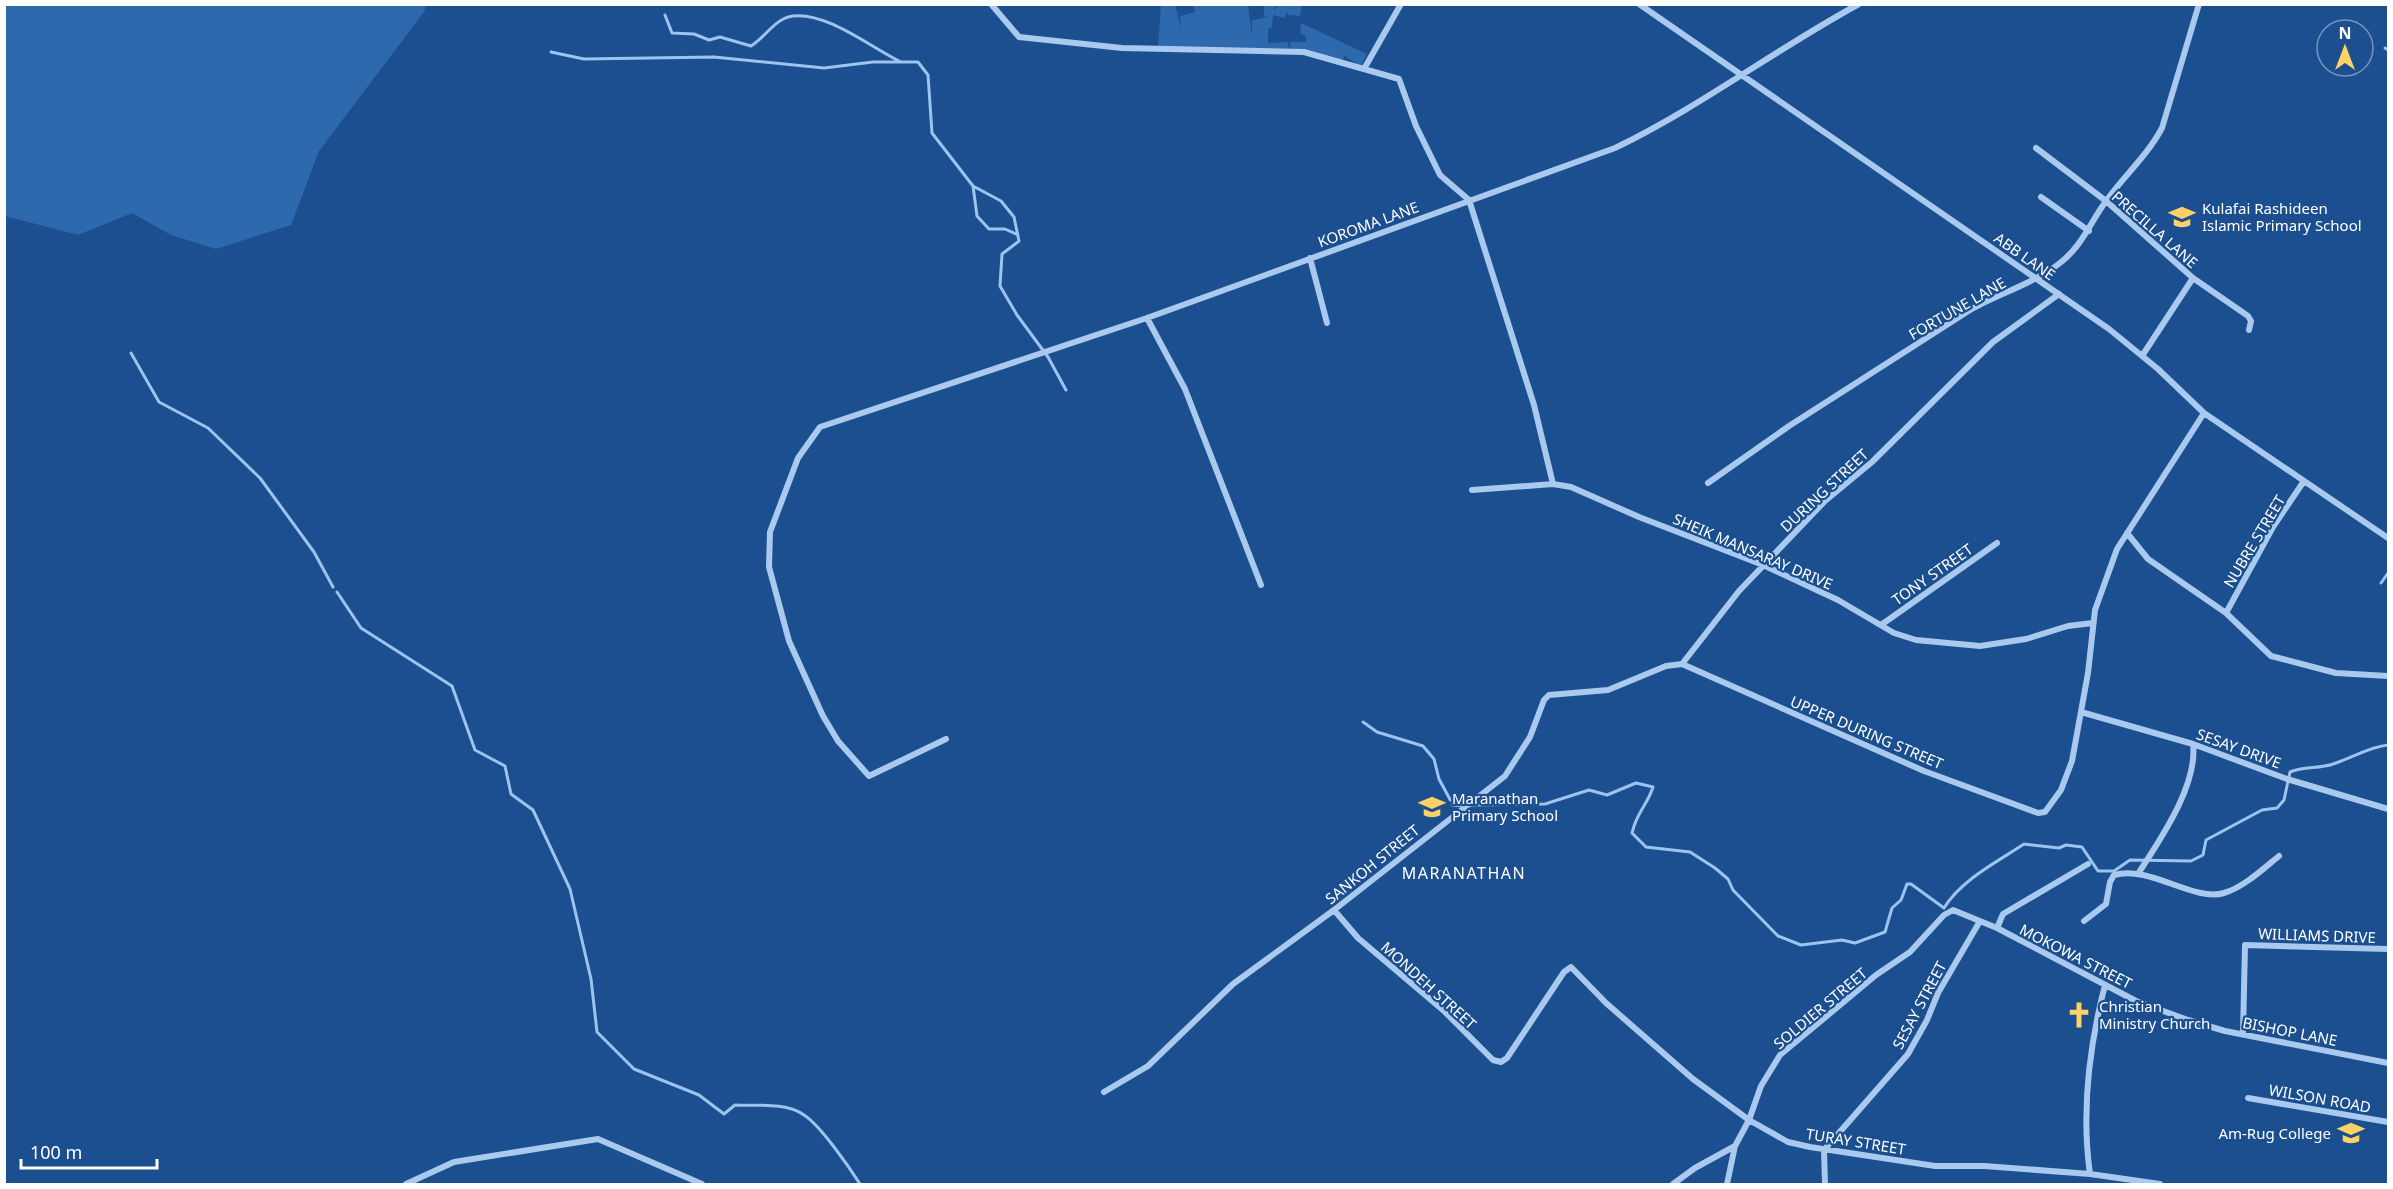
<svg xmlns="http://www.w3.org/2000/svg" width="2393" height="1189" font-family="'Noto Sans',sans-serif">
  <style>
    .green { fill: #2e69ad }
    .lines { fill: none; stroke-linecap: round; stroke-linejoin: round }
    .stream { stroke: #9cc4f0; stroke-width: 3 }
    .street { stroke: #a9c9ee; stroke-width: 6 }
    .labels { text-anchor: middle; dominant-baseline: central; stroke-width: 4.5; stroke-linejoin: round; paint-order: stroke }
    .poi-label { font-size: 15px; fill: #fff; stroke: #1b4f8f; text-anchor: start }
    .street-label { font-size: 15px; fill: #fff; stroke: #1b4f8f }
    .neighbourhood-label { font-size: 16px; letter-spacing: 1.5px; fill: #fff; stroke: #1b4f8f }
  </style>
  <rect width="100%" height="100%" fill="#1b4f8f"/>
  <path class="green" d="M4,5L5,4L426,5L424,12L319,151L291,225L216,249L171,235L132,213L78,235L5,216Z
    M1161,5H1175L1181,28L1180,16L1195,12L1193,5H1248L1252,36V20L1268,17L1264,16V5H1275L1274,12L1277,5H1302L1300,16L1288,15V12L1284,18L1273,15L1272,27L1268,29V45L1269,43L1288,42L1289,50L1158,47Z
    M1301,23L1367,54L1361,66L1344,56L1343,60L1291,49L1290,42H1306V36L1300,33Z"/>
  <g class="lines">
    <path class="stream" d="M665,15L672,33L694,34L709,40L720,37L751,46C765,38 775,18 793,16C827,12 870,47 901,62
      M2385,48L2388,50
      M551,52L584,59L714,57L824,68L873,62H918L928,75L932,133L973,186L1001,201L1014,217L1019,241L1002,254L1000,286L1017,315L1048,357L1066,390
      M973,186L977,216L989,229H1005L1018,235
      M131,353L159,402L208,428L260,478L314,552L333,587
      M2381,583L2388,573
      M337,592L361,628L452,686L475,750L505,766L511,794L533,810L570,889L591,979L597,1032L634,1069L699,1095L724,1114L735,1105C756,1106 786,1102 804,1115C821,1126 849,1167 860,1184
      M1363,722L1377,732L1423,746L1434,759L1439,779L1453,805L1463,806
      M1469,805L1545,804L1589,790L1607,795L1636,783L1653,787C1647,806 1637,811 1632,833L1646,847L1690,852L1715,868L1728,879L1733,890L1778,936L1801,945L1842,940L1855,943L1885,932L1892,908L1901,900L1907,884H1911L1944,908C1961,880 1997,862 2024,844L2059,848L2066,845L2082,847L2098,871H2114L2130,860L2191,861L2203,855L2206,840L2262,810L2277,808L2284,800L2290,772C2304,766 2319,769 2333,764C2353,758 2368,747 2388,745"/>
    <path class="street" d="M991,4L1019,37L1122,48L1304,52L1399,79L1416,126L1440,175L1469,200L1534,405L1553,484
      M1639,4L2109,329L2158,369L2204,413L2388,538
      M1364,69L1401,4
      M2036,148L2106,201L2193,278L2248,316L2251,321L2249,330
      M2041,197L2089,231
      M1310,258L1327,323
      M1147,318L1185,389L1261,585
      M2142,356L2193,278
      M1708,483L1789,426L1970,310C2000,293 2033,284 2060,263C2082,246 2090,223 2106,201C2124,176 2147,156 2162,128L2199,4
      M1472,490L1553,484L1571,487L1639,517L1763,565L1838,600L1894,633L1916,640L1980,646L2026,639L2068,626L2093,623
      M2127,533L2148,559L2226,613L2271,656L2336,673L2388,676
      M2226,613L2273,527L2304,481
      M1881,625L1997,543
      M1682,664L1924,771L2038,813L2045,812L2061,790L2072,761L2088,673L2095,610L2117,549L2204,413
      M1682,664L1739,591L1825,501L1872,462L1993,342L2059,294
      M2081,712L2193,744L2287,779L2388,809
      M946,739L869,776L838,741L823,716L789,641L769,567L770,532L798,458L820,427L1147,318L1615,148C1700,107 1776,49 1859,4
      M2138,874C2159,841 2198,786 2193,744
      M1334,910L1358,938L1444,1011L1493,1060L1501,1062L1507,1058L1564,972L1571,967L1606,1003L1693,1079L1749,1120L1788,1142L1810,1147L1935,1166H1984L2090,1174L2160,1184
      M2084,921L2106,904L2110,882L2114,875C2150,865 2193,902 2224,893C2244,887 2263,869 2279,856
      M1997,928L2003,914L2088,864
      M2243,1034L2245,945L2388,949
      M1104,1092L1148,1066L1233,984L1334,910L1505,776L1530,737L1544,700L1549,695L1608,690L1666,666L1682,664
      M2248,1098L2388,1122
      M2090,1174C2081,1110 2089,1047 2105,985
      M406,1184L454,1162L598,1139L702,1184
      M1673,1184L1695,1168L1735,1146
      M1727,1184L1735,1146L1749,1120L1761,1086L1780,1055L1876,975L1910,952L1944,915L1953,910L1997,928L2136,1001L2188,1020L2225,1031L2388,1063
      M1825,1184L1824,1150L1908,1054L1927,1020L1938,993L1980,921"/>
  </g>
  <defs>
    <g id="school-bare" transform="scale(2.07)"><path d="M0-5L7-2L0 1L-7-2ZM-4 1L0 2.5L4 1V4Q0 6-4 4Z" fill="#ffd166" stroke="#1b4f8f" stroke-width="2.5" paint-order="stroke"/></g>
    <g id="church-bare" transform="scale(2.07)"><path d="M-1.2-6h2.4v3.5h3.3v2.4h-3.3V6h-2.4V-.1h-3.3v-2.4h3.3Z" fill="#ffd166" stroke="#1b4f8f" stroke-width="2.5" paint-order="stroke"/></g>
  </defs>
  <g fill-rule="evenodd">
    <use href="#school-bare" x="2182" y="217"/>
    <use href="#school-bare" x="1432" y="807"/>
    <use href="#church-bare" x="2079" y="1015"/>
    <use href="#school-bare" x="2351" y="1133"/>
  </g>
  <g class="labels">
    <g class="poi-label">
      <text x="2202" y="208">Kulafai Rashideen<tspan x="2202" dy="17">Islamic Primary School</tspan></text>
      <text x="1452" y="798">Maranathan<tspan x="1452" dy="17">Primary School</tspan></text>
      <text x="2099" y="1006">Christian<tspan x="2099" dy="17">Ministry Church</tspan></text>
      <text x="2331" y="1133" text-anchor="end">Am-Rug College</text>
    </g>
    <g class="street-label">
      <text transform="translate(1368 224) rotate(-20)">KOROMA LANE</text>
      <text transform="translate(2155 229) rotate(41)">PRECILLA LANE</text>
      <text transform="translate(2025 256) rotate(35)">ABB LANE</text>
      <text transform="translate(1957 308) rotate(-30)">FORTUNE LANE</text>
      <text transform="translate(1824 490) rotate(-43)">DURING STREET</text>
      <text transform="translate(2254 541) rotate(-59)">NUBRE STREET</text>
      <text transform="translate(1753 551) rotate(23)">SHEIK MANSARAY DRIVE</text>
      <text transform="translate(1932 574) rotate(-35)">TONY STREET</text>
      <text transform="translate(1867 732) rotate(23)">UPPER DURING STREET</text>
      <text transform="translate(2239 748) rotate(20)">SESAY DRIVE</text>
      <text transform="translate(1372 864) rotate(-39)">SANKOH STREET</text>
      <text transform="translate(2317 935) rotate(2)">WILLIAMS DRIVE</text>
      <text transform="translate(2076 956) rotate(27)">MOKOWA STREET</text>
      <text transform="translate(1429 985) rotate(42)">MONDEH STREET</text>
      <text transform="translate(1919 1005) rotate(-62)">SESAY STREET</text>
      <text transform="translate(1820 1008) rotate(-40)">SOLDIER STREET</text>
      <text transform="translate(2290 1031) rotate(11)">BISHOP LANE</text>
      <text transform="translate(2320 1098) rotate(10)">WILSON ROAD</text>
      <text transform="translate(1856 1141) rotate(9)">TURAY STREET</text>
    </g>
    <g class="neighbourhood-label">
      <text x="1464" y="873">MARANATHAN</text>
    </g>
  </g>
  <rect width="2393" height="1189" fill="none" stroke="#ffffff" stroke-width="12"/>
  <g transform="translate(2345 48)"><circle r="28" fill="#1b4f8f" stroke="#7695bc" stroke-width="1.5"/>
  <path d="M0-4.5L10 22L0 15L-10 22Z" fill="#ffd166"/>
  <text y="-9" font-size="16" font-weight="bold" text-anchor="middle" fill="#ffffff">N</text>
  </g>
  <path d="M21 1159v9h136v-9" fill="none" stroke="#ffffff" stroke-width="3"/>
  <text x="30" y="1159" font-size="18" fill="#ffffff" stroke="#1b4f8f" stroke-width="4.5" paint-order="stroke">100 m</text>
</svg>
